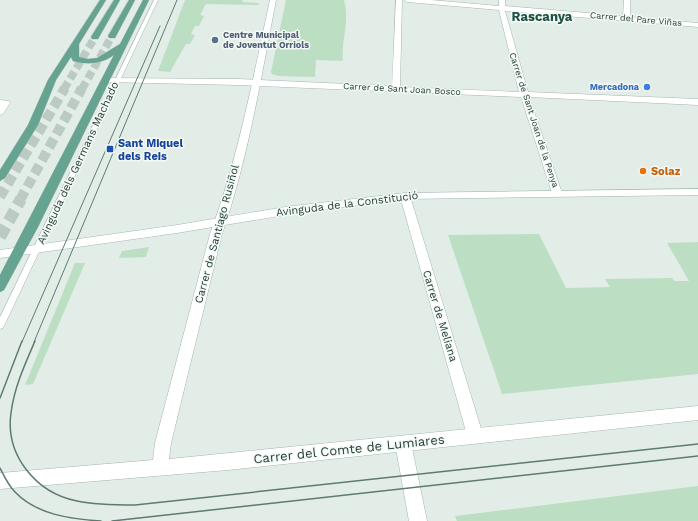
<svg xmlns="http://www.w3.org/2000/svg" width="698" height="521" font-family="'Work Sans',sans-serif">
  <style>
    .green { fill: #bcdfc4 }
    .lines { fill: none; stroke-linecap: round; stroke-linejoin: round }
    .primary-tunnel-far2 { stroke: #bccac4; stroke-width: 8; stroke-dasharray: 8 4; stroke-linecap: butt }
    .primary-tunnel-far1 { stroke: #bccac4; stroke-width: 10; stroke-dasharray: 10 5; stroke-linecap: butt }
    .primary-tunnel { stroke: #bccac4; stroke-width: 12; stroke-dasharray: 12 6; stroke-linecap: butt }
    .service-casing { stroke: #a5b5af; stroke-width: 1 }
    .minor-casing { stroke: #a5b5af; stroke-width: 1 }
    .tertiary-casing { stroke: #a5b5af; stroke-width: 1 }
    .secondary-casing { stroke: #a1b9b0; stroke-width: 1 }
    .primary-casing { stroke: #c1c9c7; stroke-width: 1 }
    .service { fill: #fff; fill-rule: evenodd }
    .minor { fill: #fff; fill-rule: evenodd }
    .tertiary { fill: #fff; fill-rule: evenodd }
    .secondary { fill: #fff; fill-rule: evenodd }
    .primary { fill: #67a391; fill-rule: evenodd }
    .tram-far1 { stroke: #5d7b71; stroke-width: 1 }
    .tram { stroke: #5d7b71; stroke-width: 1.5 }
    .service-dot { fill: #5c6f8a; stroke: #f4f9f6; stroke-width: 1.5 }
    .shop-dot { fill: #3f7fe0; stroke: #f4f9f6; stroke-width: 1.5 }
    .transit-dot { fill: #1a4fb4; stroke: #f4f9f6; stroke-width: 1.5 }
    .food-dot { fill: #e8710a; stroke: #f4f9f6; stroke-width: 1.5 }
    .labels { text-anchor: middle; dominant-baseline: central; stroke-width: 3; stroke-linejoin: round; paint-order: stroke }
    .far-street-label { font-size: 9px; fill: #223f36; stroke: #f4f9f6 }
    .far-service-label { font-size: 9px; font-weight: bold; fill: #4e5e75; stroke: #f4f9f6; text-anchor: start }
    .far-shop-label { font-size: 9px; font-weight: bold; fill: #366cbe; stroke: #f4f9f6; text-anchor: end }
    .transit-label { font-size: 11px; font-weight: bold; fill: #164399; stroke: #f4f9f6; text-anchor: start }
    .street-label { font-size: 11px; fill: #223f36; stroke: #f4f9f6 }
    .food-label { font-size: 11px; font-weight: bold; fill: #c56008; stroke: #f4f9f6; text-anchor: start }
    .far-district-label { font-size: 13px; font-weight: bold; fill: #1e5243; stroke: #f4f9f6 }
    .near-street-label { font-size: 13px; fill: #223f36; stroke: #f4f9f6 }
  </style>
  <rect width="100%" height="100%" fill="#e3ede8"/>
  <path class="green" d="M185,0H243L242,2L259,3V5L206,4L200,15L204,16L199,26H195L191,34L195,35L190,44H186L170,72L158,71Z
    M286,0H344C350,23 341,38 343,61L316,60L315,77L278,76L272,74L271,72Z
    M539,234L566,288L610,287L605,279L672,278L674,281H689L667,243L698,242V374L502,394L448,235Z
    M149,247L146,257L119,258L122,251Z
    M75,263H85L33,384L25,385Z
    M698,486V521H457L455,516Z"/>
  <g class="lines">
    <path class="primary-tunnel-far2" d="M64,89L95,37
      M82,89L112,36"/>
    <path class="primary-tunnel-far1" d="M0,197L65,88
      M20,200L82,88"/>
    <path class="primary-tunnel" d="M0,237L21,199"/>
    <g class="service-casing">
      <path id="service" d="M154,0H158L4,326L3,328L0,329V317Z"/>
    </g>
    <g class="minor-casing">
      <path id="minor" d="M396,0H402L400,87L519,92L499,10L407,2L404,0H431L499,6V0H505V6L623,16L624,0H630V17L698,23V27L505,11L528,92L698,99V105L529,97L562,193L557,196L552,193L521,97L238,85L106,82L102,80L106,78L238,79L392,86Z
        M0,100L9,101L10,103L3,114L0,115Z
        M405,193L410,196L483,435L481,440L475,442L469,440L467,435L400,196Z
        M403,436L409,438L411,443L427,521H409L395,443L397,438Z"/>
    </g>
    <g class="tertiary-casing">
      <path id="tertiary" d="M270,0H276C261,78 248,159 222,234L171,443L169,459L698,406V420L228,470L0,489V473L153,460L155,443L210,234C238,159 253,78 270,0Z"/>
    </g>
    <g class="secondary-casing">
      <path id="secondary" d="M698,189V195L405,199L285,215L177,233L0,258V250L177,225L285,207L405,193Z"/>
    </g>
    <g class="primary-casing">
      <path id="primary" d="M100,0H106L79,44V57L88,59L97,58L120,44L143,0H149L38,227L4,290L0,292V275L114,55C101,64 88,65 73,61L71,57L56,80L38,125L5,178L0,181V170L28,125L48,80Z
        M114,0H120L98,39H92L91,37Z
        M129,0H135L115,38H109L108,36Z"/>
    </g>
    <use href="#service" class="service"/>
    <use href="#minor" class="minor"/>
    <use href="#tertiary" class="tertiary"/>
    <use href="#secondary" class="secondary"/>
    <use href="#primary" class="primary"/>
    <path class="tram-far1" d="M22,342L160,26
      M34,342L177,0"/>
    <path class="tram" d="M35,341C25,364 14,388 11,413C5,455 36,493 77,501C96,505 116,505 135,505L698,444
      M0,398L22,341
      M0,468C4,476 8,485 15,492C37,515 71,519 101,521
      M112,521L698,456"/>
  </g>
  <circle class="service-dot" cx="215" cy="40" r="4"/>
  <circle class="shop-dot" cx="647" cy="87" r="4"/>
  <rect class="transit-dot" x="106" y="145" width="8" height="8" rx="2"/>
  <circle class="food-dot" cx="643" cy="171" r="4"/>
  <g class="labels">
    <g class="far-street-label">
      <text transform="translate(636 19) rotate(5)">Carrer del Pare Viñas</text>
      <text transform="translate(402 89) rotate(3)">Carrer de Sant Joan Bosco</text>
      <text transform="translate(534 120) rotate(72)">Carrer de Sant Joan de la Penya</text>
    </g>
    <g class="far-service-label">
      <text x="223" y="35">Centre Municipal<tspan x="223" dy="10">de Joventut Orriols</tspan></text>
    </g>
    <g class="far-shop-label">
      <text x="639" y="87">Mercadona</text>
    </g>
    <g class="transit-label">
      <text x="118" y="143">Sant Miquel<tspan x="118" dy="13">dels Reis</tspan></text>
    </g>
    <g class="street-label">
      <text transform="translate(78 163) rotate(-65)">Avinguda dels Germans Machado</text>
      <text transform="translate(347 204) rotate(-7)">Avinguda de la Constitució</text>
      <text transform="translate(217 234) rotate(-75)">Carrer de Santiago Rusiñol</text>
      <text transform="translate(440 316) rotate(73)">Carrer de Meliana</text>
    </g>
    <g class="food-label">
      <text x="651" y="171">Solaz</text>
    </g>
    <g class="far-district-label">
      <text x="542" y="16">Rascanya</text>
    </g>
    <g class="near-street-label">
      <text transform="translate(349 449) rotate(-6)">Carrer del Comte de Lumiares</text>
    </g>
  </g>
</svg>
